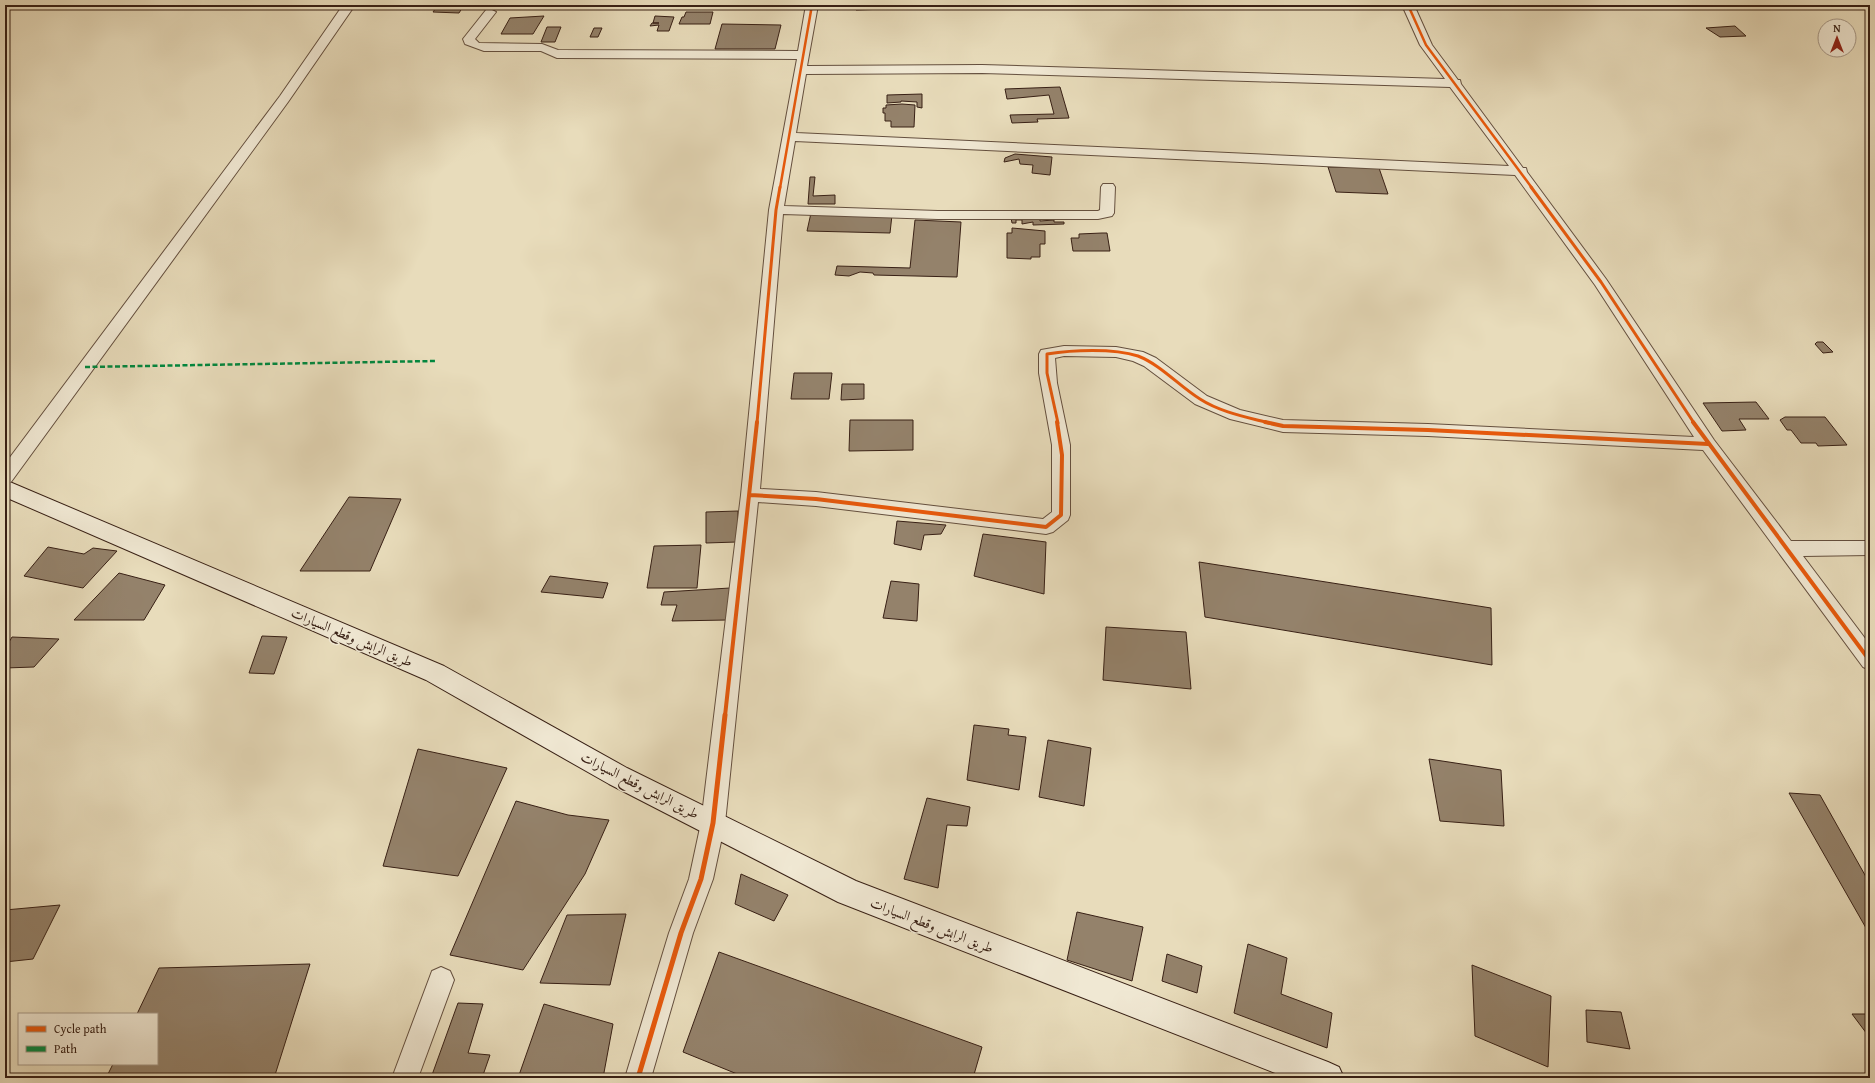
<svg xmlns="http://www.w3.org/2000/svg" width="1875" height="1083" font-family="'Gentium Book Plus',Amiri,serif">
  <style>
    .building { fill: #94826b; stroke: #382015 }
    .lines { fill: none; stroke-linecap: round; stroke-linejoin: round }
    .minor-casing { stroke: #644f3e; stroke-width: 2 }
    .secondary-casing { stroke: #382015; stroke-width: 2 }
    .minor { fill: #f0e8d3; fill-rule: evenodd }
    .secondary { fill: #f0e8d3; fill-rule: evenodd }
    .quiet { stroke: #00873e; stroke-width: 2.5; stroke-dasharray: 5 2.5; stroke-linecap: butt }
    .cycleway-far3-casing { stroke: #f0e8d3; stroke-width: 4 }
    .cycleway-far2-casing { stroke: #f0e8d3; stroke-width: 5 }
    .cycleway-far1-casing { stroke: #f0e8d3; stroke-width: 6 }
    .cycleway-casing { stroke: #f0e8d3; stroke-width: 8 }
    .cycleway-far3 { stroke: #e8590c; stroke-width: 2.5 }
    .cycleway-far2 { stroke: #e8590c; stroke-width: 3 }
    .cycleway-far1 { stroke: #e8590c; stroke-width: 4 }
    .cycleway { stroke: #e8590c; stroke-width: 5 }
    .labels { text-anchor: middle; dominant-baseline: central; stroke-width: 3; stroke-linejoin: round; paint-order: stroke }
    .street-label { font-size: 14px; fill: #382015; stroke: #f0e8d3 }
  </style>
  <rect width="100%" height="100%" fill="#e8dcbb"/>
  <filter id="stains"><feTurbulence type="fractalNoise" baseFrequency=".005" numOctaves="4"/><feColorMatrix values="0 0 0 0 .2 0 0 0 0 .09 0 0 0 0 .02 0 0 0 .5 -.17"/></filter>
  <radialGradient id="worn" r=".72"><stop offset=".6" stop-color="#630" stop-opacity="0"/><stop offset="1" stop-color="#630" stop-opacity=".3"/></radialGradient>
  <path class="building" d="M438,5H464L459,13L433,12Z
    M642,5H674L642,7Z
    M857,5H890L889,9L856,10Z
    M686,12H713L710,24H679L682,17H684Z
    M544,16L533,34H501L510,18Z
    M655,16L674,17L669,31H657L659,25L650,26L652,23H659H653Z
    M722,24L781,25L775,49H715Z
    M1735,26L1746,36L1720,37L1706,28Z
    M547,27H561L555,42H541Z
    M594,28H602L598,37H590Z
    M1060,87L1069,118L1037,119L1038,122L1012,123L1010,115L1054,114L1049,95L1007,99L1005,89Z
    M922,94V108L917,107V102L901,101V102L887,103V95Z
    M902,104L915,105L914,127H891V121H885V113H883V108H886V105Z
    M1015,154L1052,157L1050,175L1032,173L1033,165L1020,164L1019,159L1004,162L1005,158Z
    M1328,167L1379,168L1388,194L1336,192Z
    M810,177H815L813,196L835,195V204H808Z
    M811,213L892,215L890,233L807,231Z
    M1011,218L1040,219V221L1054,220V222H1064V224L1033,225V222L1022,224V220H1016V223H1012Z
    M915,220L961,222L957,277L874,275L873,273L860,272L849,276L835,275L837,266L910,268Z
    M1012,228L1045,231V244H1040V257H1031V259L1007,258V233H1012Z
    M1102,233H1107L1110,251H1073L1071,238H1079V234Z
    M1817,342H1823L1833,352L1823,353L1815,344Z
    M794,373H832L829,399H791Z
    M842,384H864V399L841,400Z
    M1756,402L1769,419H1739L1746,430L1722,431L1703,403Z
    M1785,417H1825L1847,445L1818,446L1816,443H1801L1791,430H1787L1780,420Z
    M850,420H913V450L849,451Z
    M349,497L401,499L370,571H300Z
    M738,511L737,542L706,543V512Z
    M897,521L946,525L941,534L924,535L921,550L894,544Z
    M983,534L1046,542L1044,594L974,576Z
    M701,545L697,588H647L654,546Z
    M48,547L84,554L93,548L117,551L83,588L24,576Z
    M1199,562L1491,608L1492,665L1205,617Z
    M119,573L165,585L144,620H74Z
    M550,576L608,583L603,598L541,592Z
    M891,581L919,584L917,621L883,618Z
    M730,588L727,620L672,621L677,605H661L664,592Z
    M1106,627L1186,632L1191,689L1103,680Z
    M262,636L287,637L274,674L249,673Z
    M12,637L59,639L34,667L5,668V649Z
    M974,725L1009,729L1008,735L1026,737L1019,790L967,780Z
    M1048,740L1091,748L1084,806L1039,797Z
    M418,749L507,768L458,876L383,866Z
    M1429,759L1501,770L1504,826L1440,821Z
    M1789,793L1820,795L1870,884V935Z
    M927,798L970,807L967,826L947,825L938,888L904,879Z
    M516,801L568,815L609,820L585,874L523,970L450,955Z
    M741,874L788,895L774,921L735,904Z
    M60,905L33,959L5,962V910Z
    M1077,912L1143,927L1132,981L1067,960Z
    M626,914L610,985L540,983L567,915Z
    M1248,944L1287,958L1281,994L1332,1013L1327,1048L1234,1013Z
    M719,952L982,1047L973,1078H747L683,1052Z
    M1167,954L1202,966L1197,993L1162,981Z
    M310,964L275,1075L229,1078H106L113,1064H157V1014H137L159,968Z
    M1472,965L1551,996L1548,1067L1475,1036Z
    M458,1003L483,1004L468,1053L490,1055L482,1078L432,1075Z
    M544,1004L613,1024L603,1078L564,1077V1078H518Z
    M1586,1010L1621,1012L1630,1049L1587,1042Z
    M1852,1014H1870V1038Z"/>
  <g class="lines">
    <g class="minor-casing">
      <path id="minor" d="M343,5H355L288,102L11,482L5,484V464L280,96Z
        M806,5H818L807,66L982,65L1445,79L1420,45L1402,5H1414L1432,45L1458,80H1460L1461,84L1523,168H1526L1527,172L1606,279L1714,440L1791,541H1870V555L1803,556L1870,645V670L1863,667L1703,450L1428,436L1283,432L1230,419L1195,404L1144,366L1133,361L1116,357L1064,356L1055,358L1057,383L1070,445V515L1068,520L1053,532L1046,534L816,506L758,502L725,823L713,879L693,933L651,1078H625L669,933L689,879L701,823L741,495L769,210L797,59L557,58L541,51H484L465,44L463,39L486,10L490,9L496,12L475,39L479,43L542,44L558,50L798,51ZM982,73L1450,87L1509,166L796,133L806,74ZM795,141L1515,175L1595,285L1694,437L1428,424L1283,420L1240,410L1207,396L1156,358L1143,352L1116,347L1064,346L1041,350L1039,354V373L1052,445V512L1043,519L816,492L760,489L783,214L938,219H1098L1112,216L1114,213L1115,187L1113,184H1103L1101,187L1100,210L1098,211H938L784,206Z
        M441,967L450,971L454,980L418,1078H392L432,971Z"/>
    </g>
    <g class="secondary-casing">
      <path id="secondary" d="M5,480L444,666L627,768L856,881L1328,1062L1339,1067L1344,1078H1288L838,902L609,784L426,680L5,497Z"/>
    </g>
    <use href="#minor" class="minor"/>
    <use href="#secondary" class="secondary"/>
    <path class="quiet" d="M85,367L436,361"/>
    <g class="cycleway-far3-casing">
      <path id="cycleway-far3" d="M1408,5L1426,45L1532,188
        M780,188L812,5"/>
    </g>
    <g class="cycleway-far2-casing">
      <path id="cycleway-far2" d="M1531,187L1601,282L1694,423
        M757,423L776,210L780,187
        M1058,423L1047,373V354C1072,350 1113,348 1138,356C1161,365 1179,386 1200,399C1220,412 1246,417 1269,423"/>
    </g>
    <g class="cycleway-far1-casing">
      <path id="cycleway-far1" d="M1265,422L1283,426L1428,430L1708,444
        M1693,422L1870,661
        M750,495L816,499L1046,527L1061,515L1062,455L1057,422
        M725,716L757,422"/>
    </g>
    <g class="cycleway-casing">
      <path id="cycleway" d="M638,1078L681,933L701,879L713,823L725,715"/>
    </g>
    <use href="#cycleway-far3" class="cycleway-far3"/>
    <use href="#cycleway-far2" class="cycleway-far2"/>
    <use href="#cycleway-far1" class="cycleway-far1"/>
    <use href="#cycleway" class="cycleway"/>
  </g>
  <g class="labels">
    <g class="street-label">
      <text transform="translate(352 637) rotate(23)">طريق الرابش وقطع السيارات</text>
      <text transform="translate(640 785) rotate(27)">طريق الرابش وقطع السيارات</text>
      <text transform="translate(932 925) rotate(21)">طريق الرابش وقطع السيارات</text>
    </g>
  </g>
  <rect width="1875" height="1083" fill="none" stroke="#e8dcbb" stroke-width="20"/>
  <rect x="6" y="6" width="1863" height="1071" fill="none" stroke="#382015" stroke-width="2"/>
  <rect x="10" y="10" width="1855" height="1063" fill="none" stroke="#382015"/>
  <rect x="18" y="1013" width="140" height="52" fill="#f0e8d3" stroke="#a69887"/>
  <rect x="26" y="1026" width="20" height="6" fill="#e8590c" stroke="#a69887"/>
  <text x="54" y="1033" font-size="12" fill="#382015">Cycle path</text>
  <rect x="26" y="1046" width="20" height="6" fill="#00873e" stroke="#a69887"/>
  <text x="54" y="1053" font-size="12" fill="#382015">Path</text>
  <g transform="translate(1837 38)"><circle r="19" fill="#f0e8d3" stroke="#a69887"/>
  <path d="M0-3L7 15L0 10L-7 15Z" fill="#8f2418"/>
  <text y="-6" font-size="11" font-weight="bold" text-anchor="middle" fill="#382015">N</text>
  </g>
  <rect width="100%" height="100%" filter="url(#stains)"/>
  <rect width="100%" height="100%" fill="url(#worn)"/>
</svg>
